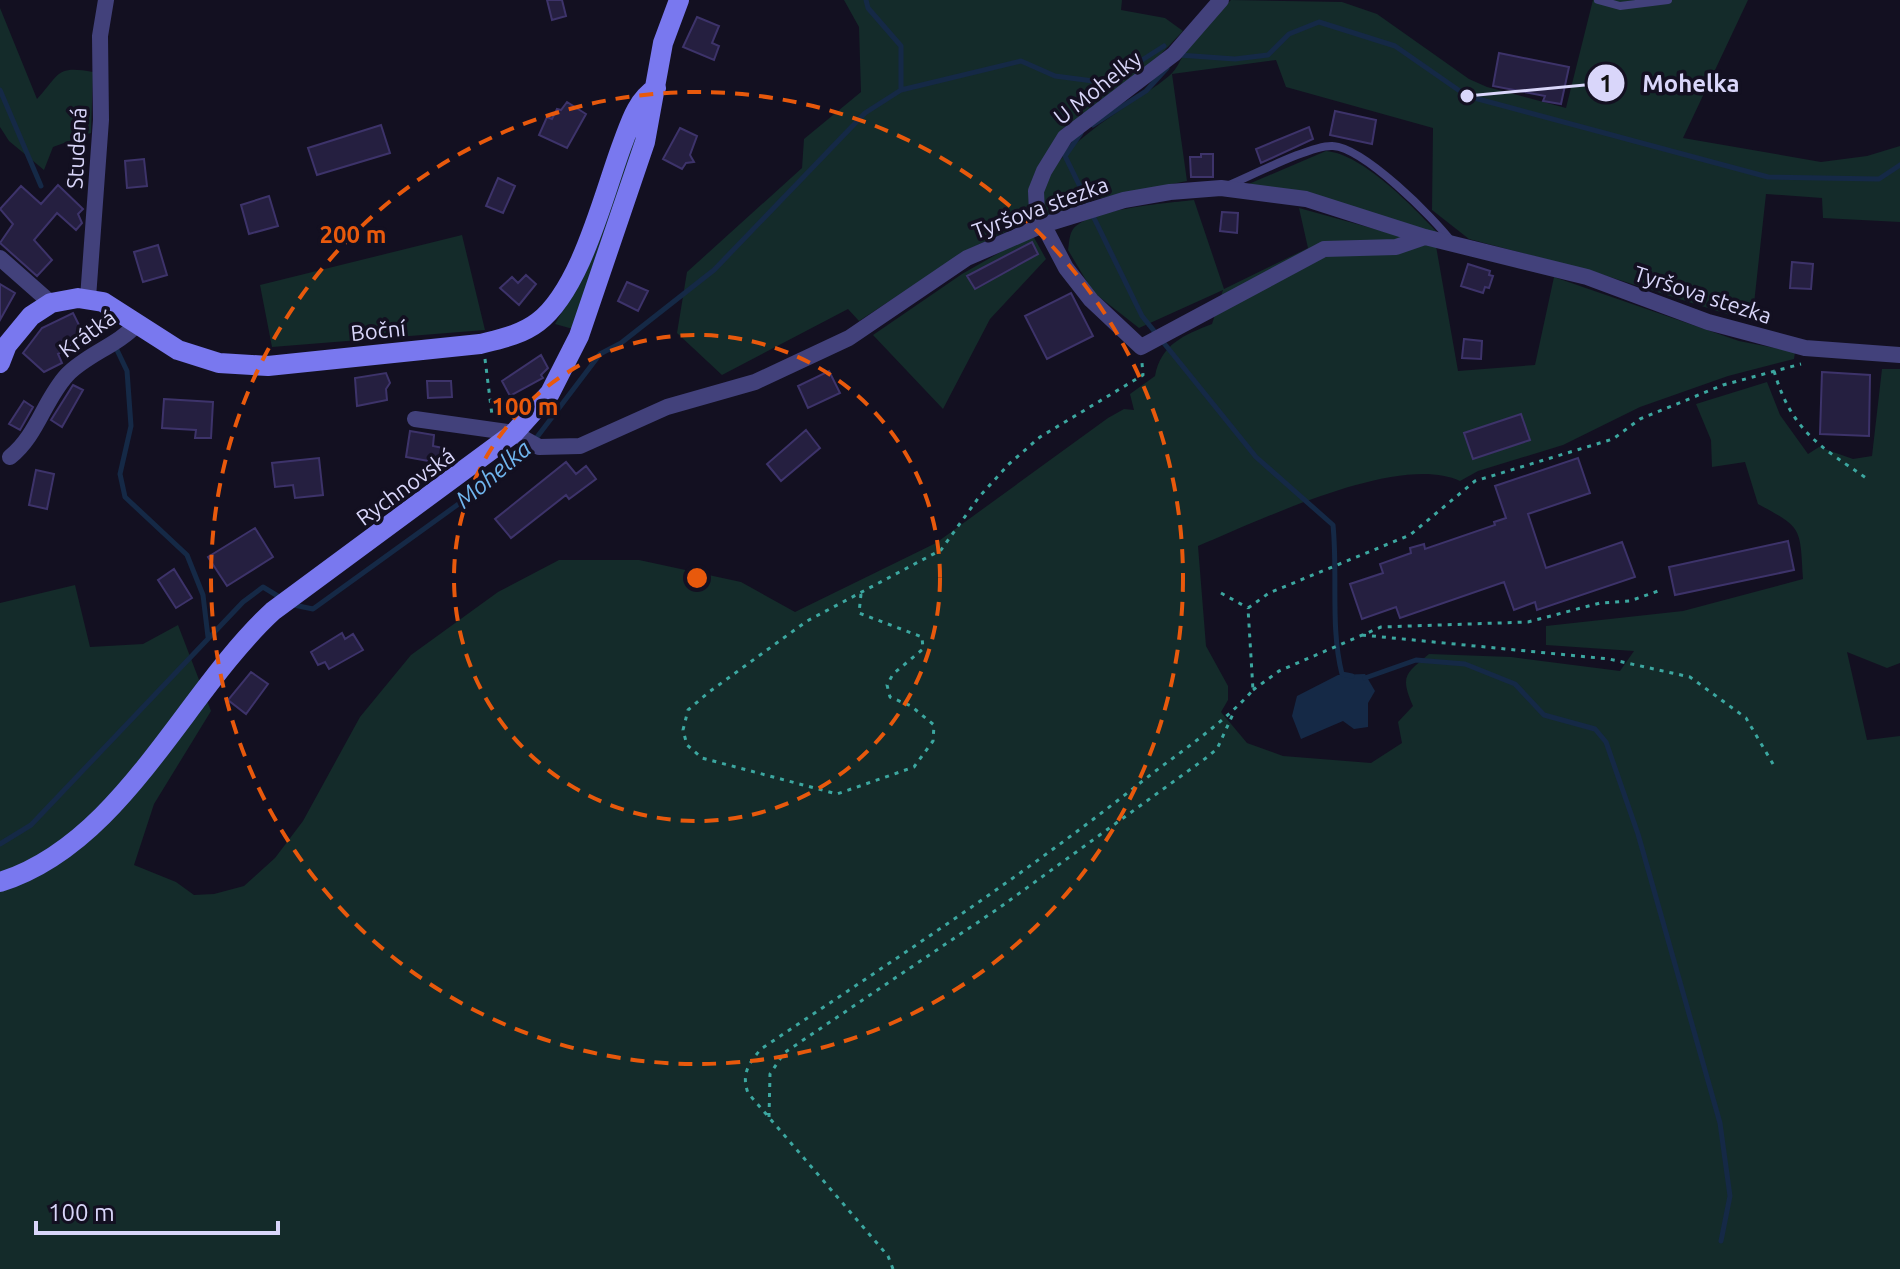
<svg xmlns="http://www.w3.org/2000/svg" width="1900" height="1269" font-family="Ubuntu,sans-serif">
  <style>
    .green { fill: #142b2a }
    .water { fill: #152946 }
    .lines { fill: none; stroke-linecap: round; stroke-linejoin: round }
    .stream { stroke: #152946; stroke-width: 5 }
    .building { fill: #251f40; stroke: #3d336a; stroke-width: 2 }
    .path { stroke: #3ca7a0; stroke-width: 3; stroke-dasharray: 4 6; stroke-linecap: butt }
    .lane { stroke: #42417b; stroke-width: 8 }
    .street { stroke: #42417b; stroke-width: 16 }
    .secondary { stroke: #7978ef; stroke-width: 20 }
    .ring { fill: none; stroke: #e8590c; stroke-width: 4; stroke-dasharray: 14 10 }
    .labels { text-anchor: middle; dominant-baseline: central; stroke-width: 7; stroke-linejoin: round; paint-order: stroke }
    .street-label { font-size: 22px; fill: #d9d6fa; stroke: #131021 }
    .water-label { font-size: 24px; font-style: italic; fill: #70b5ee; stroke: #131021 }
    .centre { fill: #e8590c; stroke: #131021; stroke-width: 4 }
    .ring-label { font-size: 24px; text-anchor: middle; font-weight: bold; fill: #e8590c; stroke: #131021; stroke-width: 7; stroke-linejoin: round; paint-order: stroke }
    .leader { fill: none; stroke: #d9d6fa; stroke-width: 3 }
    .callout-dot { fill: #d9d6fa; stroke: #131021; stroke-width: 3 }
    .mark-label { font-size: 24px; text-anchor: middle; font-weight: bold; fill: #111 }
    .callout-label { font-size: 24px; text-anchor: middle; font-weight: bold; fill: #d9d6fa; stroke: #131021; stroke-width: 7; stroke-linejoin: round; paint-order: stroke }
  </style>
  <rect width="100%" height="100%" fill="#131021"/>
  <path class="green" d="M844,0H1122L1121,10L1165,18L1183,31C1170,44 1158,59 1143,70C1080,119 1035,133 1027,222L969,249L859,321L848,309L722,375L677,333L687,272L802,168L804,139L861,92L859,27Z
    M1231,0L1342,2L1377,14L1469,79L1487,87L1566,108L1593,0H1748L1683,138L1821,162L1867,156L1900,146V222L1823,218L1822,198L1766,194L1752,322L1594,272L1469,239L1432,210L1433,128L1286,87L1276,60L1172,74L1187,181L1096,199L1049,218L1046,215C1024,157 1134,106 1169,76C1178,69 1182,55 1189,45C1200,29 1217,14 1231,0Z
    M0,8L37,99C60,74 56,65 93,72L91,133L53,147L44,170L9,141L0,127Z
    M634,133L639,135L573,329L555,324L581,278Z
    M1326,151C1363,154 1413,207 1438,233L1244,186Z
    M1194,200L1224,289L1308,248L1299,208L1436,246L1458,371L1535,365L1554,277L1739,341L1795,352L1794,359L1728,376L1640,407L1563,445L1478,471L1460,481C1399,452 1259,521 1198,546L1206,646L1228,686V700L1221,712L1247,743L1283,756L1371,763L1402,743L1398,722L1413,706C1400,676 1405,674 1429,654L1511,657L1620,671L1634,651L1546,645V626L1683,611L1803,579C1800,528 1803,528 1758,504L1745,462L1712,467L1711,440L1696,404L1767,382L1780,415L1808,454L1819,447L1853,459L1872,456L1882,369H1900V663L1887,668L1847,652L1867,740L1900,736V1269H0V603L75,585L90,647L143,644L178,625L211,711L154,804L134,865L176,882L194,895L214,894L244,886L275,858L303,821L360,717L411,655L498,592L559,560H639L741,582L795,612L936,543L1108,418L1124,409L1134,410L1130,394L1155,376C1161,344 1184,335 1212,324L1223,290L1139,328L1093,292L1068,250C1069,245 1069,236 1072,231C1084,209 1169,203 1194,200Z
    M1032,234L1046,259L990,319L943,409L873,335L962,274Z
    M462,235L485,330L272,347L260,285Z"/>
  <path class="water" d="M1365,674L1375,691L1368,703V727L1354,729L1343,721L1301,739L1292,716L1297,696L1338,675Z"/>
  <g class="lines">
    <path class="stream" d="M866,0L868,8L901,46V90
      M1179,55L1235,59L1268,55L1289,34L1319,22L1395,46L1467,96L1768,177L1879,179L1900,165
      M0,90L41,186
      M1093,125L1146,91L1167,68
      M1081,133L1065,156L1089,205
      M1093,216L1142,316L1256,457L1333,525C1338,575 1330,627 1342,674L1352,676
      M117,350L127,371L131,426L120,474L125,497L187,555L203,595L208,637
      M289,604L313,609L489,482L531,445L600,354L621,343L714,270L865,113L901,90L1021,61L1055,76L1093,81L1114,78L1164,46
      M1365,678L1416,660L1465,664L1515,684L1544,715L1595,729L1606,742L1638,834L1720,1123L1730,1196L1721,1241
      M0,844L31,825L243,602L263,587L281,598"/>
  </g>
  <path class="building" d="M547,0H562L566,16L552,20Z
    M697,17L719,26L712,43L719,46L714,60L683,47Z
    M1499,53L1569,67L1561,104L1543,101L1545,96L1493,86Z
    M567,102L586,114L567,148L539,135L547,117L552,119L557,109L561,110Z
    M1335,111L1376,120L1372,144L1330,135Z
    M381,125L390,153L317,175L308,148Z
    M1309,127L1313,139L1261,163L1256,149Z
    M680,128L697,136L690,155L694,162L686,163L682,169L663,159Z
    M1201,154H1213V177H1191L1190,157H1201Z
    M144,159L147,186L127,188L125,161Z
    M498,178L515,186L503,213L486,206Z
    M58,185L83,209L78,214L82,223L76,230L57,213L34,240L52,260L37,276L0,243L13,224L0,209L21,186L41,204Z
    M269,196L278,226L249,234L241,205Z
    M1222,212L1238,213L1237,233L1220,231Z
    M1032,242L1038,254L975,289L967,276Z
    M158,245L167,275L143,282L134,252Z
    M1792,262L1813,264L1811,289L1790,288Z
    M1468,264L1490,271L1489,275L1493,276L1489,288L1485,287L1483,293L1461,286Z
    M526,275L536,284L519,305L500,288L512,277L518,283Z
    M627,282L648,291L638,311L618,301Z
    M0,284L15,293L0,320Z
    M1071,293L1093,336L1047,359L1025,316Z
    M73,313L85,337L64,348L66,350L58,354L62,363L44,372L23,353L42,328Z
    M1464,339L1482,341L1481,359L1462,358Z
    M541,355L548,368L541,375L543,378L510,396L502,381Z
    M829,371L840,393L808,408L798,386Z
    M1822,372L1870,375L1869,436L1820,434Z
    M386,373L390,383L386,389L387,400L357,406L355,378Z
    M427,381H451L452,397L428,398Z
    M73,385L83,390L62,427L51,420Z
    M164,399L213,402L211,438H195L196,430L162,428Z
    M24,401L33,407L20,430L9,424Z
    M1521,414L1530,440L1473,459L1464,433Z
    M806,430L820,448L781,481L767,464Z
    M410,431L434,435L433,446L443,448L440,463L406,457Z
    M319,458L323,495L295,498L293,485L275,487L272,463Z
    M1578,458L1590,493L1528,514L1546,568L1622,542L1635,577L1537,610L1535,602L1514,610L1504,582L1400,618L1396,607L1362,619L1350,584L1383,573L1380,564L1411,553L1410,548L1424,544L1425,549L1495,525L1494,522L1506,518L1495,486Z
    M566,462L576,474L586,466L596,479L569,499L566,495L511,538L495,519Z
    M36,470L54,474L47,509L29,505Z
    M255,528L273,557L227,586L208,557Z
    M1788,541L1794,570L1675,595L1669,567Z
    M174,569L192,598L176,608L158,580Z
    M342,633L345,639L353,634L363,650L329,669L325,662L318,665L311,652Z
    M251,672L268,684L246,714L228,700Z"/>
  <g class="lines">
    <path class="path" d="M485,359L492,415
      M1774,371C1792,432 1820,446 1869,480
      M1221,593L1248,608
      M861,594L859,613L922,637L923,649L893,674L887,685L890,697L911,706L934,725L933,741L914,767L837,794L702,758L687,745L683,730L688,710L709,692L807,621L941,550L979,497L1009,464L1040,437L1143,375L1142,363
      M1248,608L1269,593L1410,535L1475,481L1613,439L1640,419L1723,385L1801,364
      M1362,635L1609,659L1690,677L1746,718L1773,764
      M1253,690L1279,671L1381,627L1528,622L1600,603L1630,601L1658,591
      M769,1117L770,1074L784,1053L999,908L1206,758L1217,749L1233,714
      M893,1269L888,1256L748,1093C741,1074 749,1063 761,1049C889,963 1019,879 1140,783C1178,753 1221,726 1253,690L1248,608"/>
    <path class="lane" d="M1598,0L1620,6L1668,0
      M1229,185C1251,176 1313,144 1333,146C1364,148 1433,217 1452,242"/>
    <path class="street" d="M1221,0L1174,54L1065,137L1044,171L1036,191L1037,213L1066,268L1091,300L1141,347L1324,249L1396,247L1425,237
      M0,258L51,303
      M88,298L101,120L100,36L106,0
      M415,419L514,433L539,447L580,446L667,407L755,382L849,338L967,258L1043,225L1124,200L1170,192L1221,188L1306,199L1425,237L1587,277L1708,322L1805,348L1900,355
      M10,457C37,436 44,400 67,375C87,354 117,346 137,324"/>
    <path class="secondary" d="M0,363L7,345L31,316L51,303L78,298L103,302L178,350L219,363L268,366L480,344C500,339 521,335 538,322C581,289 603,196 622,145C630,124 636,101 656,88
      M0,882C122,844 184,693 273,611L514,433L550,393L579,336L645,142L663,43L679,0"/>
  </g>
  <g class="ring">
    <circle cx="697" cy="578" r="243"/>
    <circle cx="697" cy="578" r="486"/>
  </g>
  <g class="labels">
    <g class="street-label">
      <text transform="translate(1097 87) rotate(-38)">U Mohelky</text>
      <text transform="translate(76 148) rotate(-87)">Studená</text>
      <text transform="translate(1040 207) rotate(-20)">Tyršova stezka</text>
      <text transform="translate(1703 294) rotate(18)">Tyršova stezka</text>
      <text transform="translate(378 330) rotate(-6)">Boční</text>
      <text transform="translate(87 333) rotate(-36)">Krátká</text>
      <text transform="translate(405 486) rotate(-36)">Rychnovská</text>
    </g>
    <g class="water-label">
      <text transform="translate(493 474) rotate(-40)">Mohelka</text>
    </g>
  </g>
  <circle cx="697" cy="578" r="12" class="centre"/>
  <g class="ring-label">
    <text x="353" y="243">200 m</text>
    <text x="525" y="415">100 m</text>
  </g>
  <path class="leader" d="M1467 96L1606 83"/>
  <g class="callout-dot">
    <circle cx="1467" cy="96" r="8"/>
    <circle cx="1606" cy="83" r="20"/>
  </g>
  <g class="mark-label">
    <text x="1606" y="92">1</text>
  </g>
  <g class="callout-label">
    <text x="1691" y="92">Mohelka</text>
  </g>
  <path d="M36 1221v12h242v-12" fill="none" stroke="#d9d6fa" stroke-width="4"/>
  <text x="48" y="1221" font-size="24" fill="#d9d6fa" stroke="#131021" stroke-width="6" paint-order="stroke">100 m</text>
</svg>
